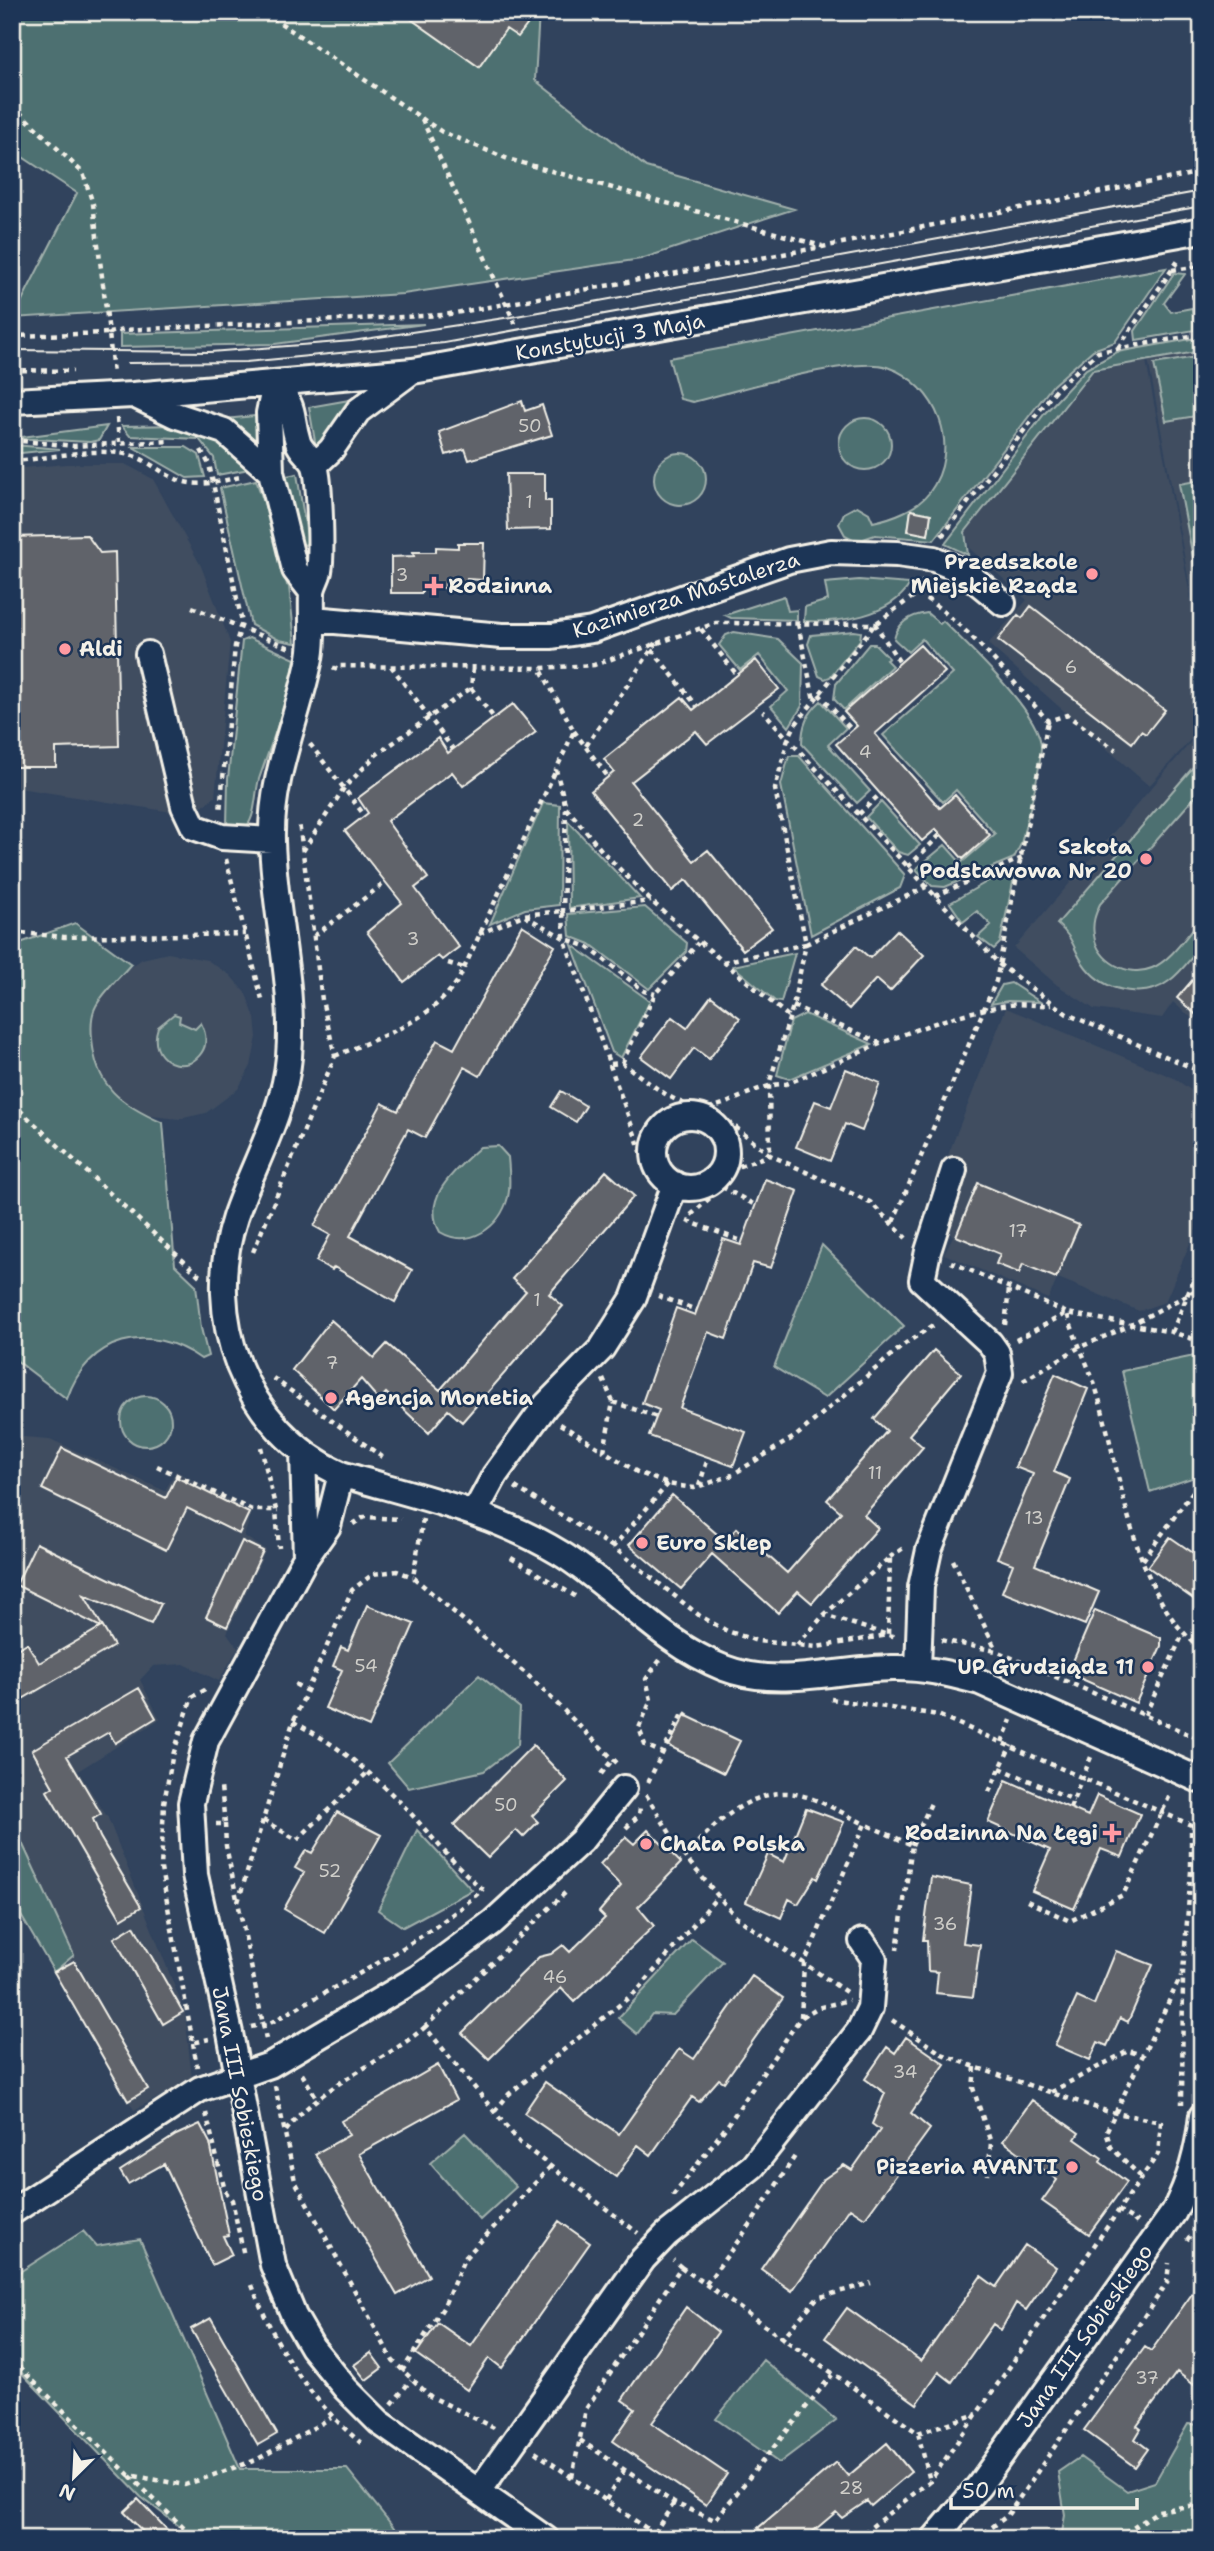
<svg xmlns="http://www.w3.org/2000/svg" width="1214" height="2551" font-family="'Shantell Sans',sans-serif">
  <style>
    .built { fill: #3f4d61; fill-rule: evenodd }
    .green { fill: #4e7071; stroke: #a1b0ac; stroke-width: 2; fill-rule: evenodd }
    .building { fill: #61646b; stroke: #f4f1e8; stroke-width: 2 }
    .lines { fill: none; stroke-linecap: round; stroke-linejoin: round }
    .minor-casing { stroke: #f4f1e8; stroke-width: 30 }
    .path { stroke: #f4f1e8; stroke-width: 4.5; stroke-dasharray: 5 5; stroke-linecap: butt }
    .minor { stroke: #1d3557; stroke-width: 24 }
    .tram { stroke: #f4f1e8; stroke-width: 2 }
    .poi-dot { fill: #ff9aa2; stroke: #1d3557; stroke-width: 2.5 }
    .labels { text-anchor: middle; dominant-baseline: central; stroke-width: 5; stroke-linejoin: round; paint-order: stroke }
    .number-label { font-size: 18px; fill: #cfcec9 }
    .street-label { font-size: 21px; fill: #f4f1e8; stroke: #1d3557 }
    .poi-label { font-size: 21px; font-weight: bold; fill: #f4f1e8; stroke: #1d3557; text-anchor: end }
  </style>
  <rect width="100%" height="100%" fill="#31435d"/>
  <filter id="ink" filterUnits="userSpaceOnUse"><feTurbulence type="fractalNoise" baseFrequency=".0143" numOctaves="2"/><feDisplacementMap in="SourceGraphic" scale="14" xChannelSelector="R" yChannelSelector="G"/><feConvolveMatrix kernelMatrix="1 2 1 2 8 2 1 2 1" color-interpolation-filters="sRGB"/></filter>
  <g filter="url(#ink)">
    <path class="built" d="M1202,351V652L1148,359Z
      M1146,361L1202,659V727L1149,786L988,644L1027,600L970,549L966,532L1093,372Z
      M66,464H125L153,479L201,566L230,642L215,797L191,815L12,787V469Z
      M1202,729V1027L1173,1002L1162,1018L1094,1009L1057,985L1014,948Z
      M168,953L207,960L230,975L246,994L255,1018L257,1037L251,1066L238,1089L206,1113L179,1119L151,1116L133,1109L115,1095L102,1078L93,1058L91,1026L95,1006L111,981L142,959ZM179,1021L195,1029H204L206,1040L203,1051L195,1060L178,1065L167,1060Z
      M1006,1008L1174,1078L1202,1098V1215L1165,1302L1139,1311L1058,1278L1048,1299L944,1254L953,1236L937,1222L924,1216Z
      M12,1436L50,1439L165,1491L176,1471L252,1512L244,1536L266,1550L227,1633L238,1648L219,1681L184,1664L153,1666L140,1680L160,1719L78,1771L108,1818L185,2013L192,2080L134,2110L54,1972L74,1954L12,1821Z"/>
    <path class="green" d="M12,12H539L535,80L646,167L794,209L641,259L403,294L13,318L77,193L12,150Z
      M1166,268L1115,342L1093,350L1053,385L934,540L875,535L857,541L845,535L839,524L844,513L857,506L869,513L873,522C892,518 917,509 929,493C963,448 937,384 887,367C854,355 732,392 693,402L680,399L669,358ZM911,510L931,514L928,534L908,531Z
      M1174,273L1185,274L1164,303L1171,312L1192,308L1195,330L1136,340L1135,331Z
      M424,324L275,344L120,347V334Z
      M1202,337V351L1093,370L965,532L968,555L945,544L1045,413L1086,369L1117,352Z
      M1202,356V415L1166,421L1154,364Z
      M355,399L317,453L309,407Z
      M255,416L258,417L265,455L224,419Z
      M839 444a26 26 0 1 1 52 0a26 26 0 1 1-52 0Z
      M183,425C211,435 229,447 249,469L217,475L214,458L199,439L130,436L122,426Z
      M107,426L99,440L90,442L14,438Z
      M12,445H14L60,449L12,454Z
      M133,447H186L199,455L205,477L187,478Z
      M654 479a26 26 0 1 1 52 0a26 26 0 1 1-52 0Z
      M297,474L308,542L305,545L298,541L286,476Z
      M256,480L280,548L287,585L289,586L295,643L279,640L251,625L220,488Z
      M1202,480V605L1179,484Z
      M859,580L910,584C890,617 839,623 804,621L805,607L828,600L825,583Z
      M784,596L788,611L797,610V620L731,618L725,615Z
      M927,613L940,624L943,621C967,645 1043,715 1041,748C1039,780 1028,814 1021,844L1014,858L945,887L932,886L916,869L945,845L961,863L995,834L956,790L943,802L883,735L953,674L922,639L908,652L894,639C898,622 911,615 927,613Z
      M854,631L861,632L860,640L830,677L825,679L819,676L808,644L811,635Z
      M734,632L778,639L803,663L802,706L789,727L771,706L788,691L759,655L740,670L719,645L726,635Z
      M249,638L295,659C288,702 273,738 259,779C255,793 256,815 247,826H227L228,779L242,641Z
      M869,644H875L889,658L886,660L892,666L844,710L834,699L836,684Z
      M821,701L846,728L828,745L870,791L857,803L802,744C802,725 807,714 821,701Z
      M789,756H799L905,875L900,888L811,935L781,785Z
      M1202,757V789L1100,904C1095,915 1092,923 1094,935C1097,961 1128,978 1152,968C1172,960 1188,933 1202,918V945C1192,956 1182,972 1169,981C1146,999 1109,992 1090,972C1073,955 1077,940 1057,924Z
      M881,802L920,845L908,855L898,852L866,817Z
      M543,803L560,805L559,905L525,909L490,924Z
      M568,821L640,898L569,908Z
      M1004,872H1011L1014,878L1000,943L994,949L978,937L991,925L977,911L963,922L950,903Z
      M645,907L687,943L686,952L649,989L590,944L570,936L568,914Z
      M75,923L131,964C120,977 104,991 96,1006C91,1015 91,1028 92,1038C95,1087 122,1105 163,1123L175,1265L196,1285L201,1328L208,1356L201,1359C149,1322 88,1336 67,1399L12,1357V942H23Z
      M572,945L650,1001L621,1058L612,1052Z
      M795,953L781,1002L775,1001L733,966Z
      M1011,983L1040,1002L1008,1001L991,1004L1002,985Z
      M174,1014L180,1016L179,1022L195,1029L201,1023C209,1039 207,1053 190,1063C166,1069 150,1050 158,1027Z
      M805,1014L872,1044L789,1079L777,1075L791,1021Z
      M498,1146L508,1157C509,1170 511,1184 508,1197C500,1228 469,1249 440,1232C420,1197 457,1169 480,1147Z
      M822,1245L904,1326L825,1398L774,1367Z
      M1194,1356L1202,1361V1469L1195,1477L1150,1492L1122,1371Z
      M121 1421a25 25 0 1 1 50 0a25 25 0 1 1-50 0Z
      M479,1675L520,1708L518,1745L484,1771L409,1788L388,1763Z
      M12,1821L74,1955L54,1972L12,1900Z
      M417,1830L472,1890L403,1927L378,1910Z
      M692,1939L723,1962L673,2015L652,2014L637,2034L618,2018Z
      M465,2133L516,2187L480,2220L430,2163Z
      M83,2231L96,2246L140,2239L240,2469H347L403,2539H196L141,2497L12,2363V2277Z
      M763,2360L836,2420L779,2463L716,2419Z
      M1188,2424L1202,2425V2539H1061L1065,2515L1058,2472L1080,2457L1127,2491L1155,2482Z"/>
    <path class="building" d="M401,12H518L530,21L518,37L506,29L479,67Z
      M522,401L525,411L542,405L552,435L469,460L465,449L446,455L439,432Z
      M506,474H545V501H551V529L508,530Z
      M911,510L931,514L928,535L908,531Z
      M87,535L100,553L115,552L119,746L56,748V767H12V537Z
      M458,543H484L483,580L467,579V584H445V588L422,589V593H391V557L414,556L413,552H436V547L458,548Z
      M1031,606L1165,710L1146,734L1141,731L1132,743L998,640L1018,615L1022,618Z
      M920,645L945,672L875,734L940,808L955,795L990,835L963,859L936,829L922,841L836,744L857,726L844,712Z
      M756,660L779,689L707,744L696,731L631,782L694,861L708,850L772,928L743,950L686,880L672,891L591,791L614,772L604,759L682,697L693,710Z
      M513,704L536,732L463,786L452,772L387,821L428,878L415,888L459,947L442,960L438,956L404,982L367,932L402,903L345,831L368,813L358,798L438,738L448,753Z
      M522,925L555,946L480,1076L464,1067L425,1138L408,1129L350,1236L412,1270L395,1302L334,1267L332,1270L316,1261L330,1235L314,1226L382,1103L398,1111L437,1040L454,1049Z
      M897,930L924,955L890,991L876,979L849,1009L821,985L856,946L870,958Z
      M1202,969V1020L1177,998Z
      M711,996L740,1018L709,1059L694,1048L671,1079L641,1057L672,1017L687,1028Z
      M846,1069L880,1083L862,1131L845,1124L830,1161L796,1147L815,1101L831,1107Z
      M561,1091L586,1106L576,1122L551,1107Z
      M606,1171L634,1196L549,1294L563,1306L462,1422L448,1410L429,1433L386,1393L379,1400L361,1379L334,1409L292,1370L331,1320L374,1358L387,1344L440,1390L526,1291L512,1279Z
      M765,1179L798,1191L771,1268L753,1263L726,1339L708,1332L680,1408L746,1432L733,1466L649,1436L659,1410L642,1403L676,1308L695,1315L723,1239L741,1245Z
      M978,1183L1079,1225L1056,1278L1023,1264L1019,1273L996,1264L1000,1254L956,1236Z
      M934,1350L961,1373L909,1435L923,1447L864,1515L878,1528L812,1603L798,1591L778,1613L712,1554L681,1589L629,1545L672,1495L725,1541L737,1528L787,1573L841,1512L827,1500L887,1431L874,1419Z
      M1055,1374L1088,1389L1054,1472L1070,1479L1035,1565L1099,1592L1085,1625L1002,1592L1013,1564L997,1558L1033,1474L1015,1467Z
      M62,1448L166,1498L176,1477L249,1513L239,1534L187,1508L166,1550L42,1489Z
      M1170,1537L1202,1559V1605L1148,1567Z
      M242,1541L263,1551L227,1627L206,1617Z
      M36,1543L161,1604L151,1624L84,1595L114,1646L12,1705V1652L27,1643L39,1663L101,1627L16,1585Z
      M367,1605L414,1624L369,1727L325,1708L342,1670L333,1666L341,1647L348,1650Z
      M1095,1610L1161,1638V1646L1136,1703L1068,1673Z
      M139,1688L156,1718L115,1743L109,1732L67,1756L101,1814L93,1819L100,1837L141,1907L121,1919L47,1791L53,1787L32,1750Z
      M685,1715L740,1741L724,1773L669,1746Z
      M533,1745L567,1781L532,1816L538,1822L523,1837L516,1830L488,1858L454,1825Z
      M1006,1780L1088,1816L1097,1795L1140,1814L1122,1857L1101,1849L1074,1909L1032,1891L1050,1850L988,1822Z
      M806,1808L844,1822L818,1879L815,1877L798,1904L789,1899L781,1918L746,1902L768,1854L784,1862Z
      M337,1812L381,1835L325,1933L284,1909L304,1873L295,1868L306,1850L312,1853Z
      M648,1830L681,1863L638,1907L654,1926L574,2002L561,1988L489,2059L462,2033L539,1957L551,1954L563,1945L570,1952L605,1918L599,1912L621,1886L600,1864L626,1837L634,1844Z
      M931,1877L971,1885L963,1943L980,1945L973,1997L936,1993L938,1972L928,1971L927,1940H923Z
      M134,1926L183,2012L163,2024L114,1938Z
      M1116,1951L1153,1965L1128,2022L1120,2018L1107,2046L1098,2042L1090,2060L1055,2045L1077,1997L1094,2005Z
      M74,1961L148,2089L128,2101L54,1972Z
      M752,1976L783,1998L724,2082L719,2079L699,2102L692,2097L651,2155L638,2145L616,2177L524,2113L545,2082L619,2134L679,2049L694,2059Z
      M906,2037L945,2064L911,2113L930,2129L865,2218L850,2208L792,2291L761,2269L824,2179L844,2165L852,2170L880,2130L872,2124L885,2093L865,2079L887,2047L895,2053Z
      M438,2065L456,2100L359,2154L429,2276L397,2295L315,2154L349,2135L341,2121Z
      M1032,2100L1079,2133L1075,2139L1102,2158L1100,2162L1127,2182L1089,2234L1042,2201L1057,2180L1003,2141Z
      M200,2124L210,2143L229,2235L223,2236L232,2255L212,2265L164,2164L128,2184L120,2171L176,2135Z
      M559,2221L590,2243L502,2368L489,2358L467,2390L416,2354L438,2323L471,2346Z
      M1025,2245L1056,2267L1026,2310L1016,2303L1001,2330L993,2324L952,2382L939,2372L917,2404L825,2338L847,2308L921,2361L981,2276L996,2287Z
      M1202,2280V2391L1177,2372L1137,2426L1141,2429L1135,2439L1148,2449L1135,2467L1084,2430L1145,2347L1151,2351Z
      M686,2307L718,2332L652,2423L727,2474L706,2505L613,2441L635,2409L622,2400Z
      M211,2318L277,2434L258,2445L191,2329Z
      M371,2353L382,2368L366,2380L354,2365Z
      M887,2443L911,2472L871,2506L867,2501L842,2518L836,2512L804,2539H767L758,2528L836,2462L848,2476Z
      M138,2499L176,2539H150L124,2512Z"/>
    <g class="lines">
      <g class="minor-casing">
        <path id="minor" d="M275,384C298,411 289,413 298,442C301,452 312,457 315,466C320,480 322,556 319,571C317,579 312,586 312,593C311,615 314,636 310,658C298,719 270,777 272,841C274,913 295,984 289,1057C284,1114 253,1164 235,1217C202,1317 244,1430 341,1474C415,1496 493,1512 560,1553C617,1588 660,1643 724,1668C778,1689 836,1669 892,1668C923,1667 951,1674 980,1682L1202,1781
          M275,384L269,413L271,472L295,570L312,592
          M134,395L175,415L224,431L271,472
          M12,401L133,395L413,371L1202,230
          M315,465L331,450L358,411L412,371
          M313,619L502,636H552L592,630L789,560L831,552L897,554L934,559L965,572L1003,603
          M148,654L184,806L194,827L222,837L272,840
          M654 1152a36 36 0 1 1 72 0a36 36 0 1 1-72 0Z
          M303,1452L306,1557
          M341,1474L328,1526L306,1557L206,1741L191,1803L195,1875L230,2033L273,2265L294,2316L312,2347L346,2389L379,2422L546,2539
          M475,1512L495,1475L546,1405L602,1348L633,1299L675,1184
          M918,1668L921,1587L929,1550L1000,1373L997,1353L990,1343L922,1280L928,1251L954,1170
          M12,2212L200,2089L270,2065L419,1977L493,1922L581,1841L624,1788
          M479,2491L643,2259L667,2234L753,2166L859,2031L870,2008L874,1959L862,1941
          M934,2539L979,2486L1174,2212C1190,2180 1198,2152 1202,2116"/>
      </g>
      <path class="path" d="M264,12L442,132L508,159L822,246
        M12,105L83,173L93,204L109,333L123,330L444,315L822,247L1202,172
        M422,119L517,328
        M1172,270L1202,266
        M1193,294L1201,334
        M12,336L109,333L113,374
        M1118,348L1180,258
        M12,370L73,371
        M117,418L119,442
        M12,440L74,446L171,441
        M201,450L209,464L242,623L235,646L220,812
        M12,461C50,459 92,446 130,455C146,459 157,470 172,477C194,489 217,482 240,477
        M942,536L1057,388L1098,352L1202,334
        M924,580L918,593L875,624L795,725L788,739L1000,965L1067,1014L1202,1072
        M918,593C969,626 1008,676 1048,721L1067,715L1116,750
        M192,607L290,648
        M798,624L814,700
        M701,629L737,675
        M652,650L697,706
        M391,666L453,749
        M473,668L471,688L494,718
        M334,671L336,666L540,668
        M819,694L852,730
        M574,731L608,777
        M310,744L365,816
        M586,746L656,643
        M566,808L563,911L651,901
        M859,814L880,794
        M303,851L344,788L376,755L471,688
        M226,859L263,1003
        M908,867L941,834
        M935,896L1022,858
        M525,916L564,938L588,947L644,991L655,994
        M12,932L64,937L245,934
        M479,934L523,915L563,911L564,938L651,1179
        M314,936L386,882
        M723,962L806,944L775,789L788,739L763,711
        M448,963L464,968
        M793,1006L883,1044
        M788,1016L651,901L602,851L566,807L556,770L574,731L540,668L594,665L716,623L875,624L900,663
        M335,1056C382,1036 430,1022 459,979L555,772
        M622,1063L655,994L698,943
        M611,1064L622,1063C646,1079 682,1114 713,1107C739,1101 758,1084 786,1084C857,1055 932,1016 1008,1005C1022,1003 1037,1006 1051,1005
        M12,1103L202,1278
        M712,1108L770,1155L769,1084L793,1006L806,944L926,887
        M722,1187L755,1205
        M691,1215L722,1187L734,1168L770,1155L870,1202L906,1238
        M687,1221L742,1241
        M893,1222L996,981L1048,721
        M253,1252L335,1056L322,1000L299,822
        M951,1262L1067,1313L1172,1332L1202,1342
        M658,1296L697,1310
        M1005,1325L1009,1289
        M1172,1332L1202,1260
        M1016,1340L1067,1313C1075,1340 1089,1365 1097,1392C1121,1471 1133,1599 1202,1649
        M273,1378L385,1459
        M603,1379L613,1402L604,1451L637,1472L668,1484L694,1488L730,1476L796,1436L906,1343L937,1323
        M1023,1381L1078,1348L1129,1326L1202,1287
        M613,1402L657,1417
        M560,1424L604,1451
        M261,1447L276,1510L279,1548
        M157,1466L252,1510H278
        M668,1484L613,1547L700,1616L727,1631L757,1641L817,1647L888,1635L898,1637
        M699,1486L708,1458
        M515,1487L613,1547
        M423,1519L413,1577L532,1679L619,1765
        M353,1524L364,1517L401,1519
        M890,1557L905,1547
        M511,1558L575,1596
        M953,1560L996,1650
        M1143,1560L1202,1479
        M941,1640L996,1651L1202,1740
        M797,1645L824,1615L890,1557L888,1635L824,1615
        M660,1660L646,1679L651,1700L639,1728L645,1745L663,1753
        M295,1684L305,1690
        M205,1690L192,1697L172,1758L164,1803L161,1869L193,2043L209,2039
        M831,1699L938,1715L1191,1825V1871L1183,1972L1182,2104
        M1145,1715L1183,1634
        M293,1722C334,1742 369,1771 401,1803C429,1832 453,1865 484,1890
        M1002,1742L1011,1720
        M1000,1768L1074,1800
        M601,1774L613,1759
        M648,1782L683,1712L691,1718
        M989,1792L1011,1745
        M646,1795L685,1857L736,1917L849,1994
        M1070,1808L1091,1757
        M263,1820L297,1840L368,1772
        M216,1824H225L221,1787
        M225,1824L226,1846L237,1899
        M1191,1825L1202,1828
        M626,1828L639,1815L640,1807
        M912,1845L931,1803
        M685,1857C710,1826 756,1783 800,1795C822,1800 845,1815 865,1824
        M565,1893L425,2027L520,2143L638,2233
        M1027,1901L1070,1921L1123,1895L1171,1793
        M802,2017L817,2008L849,2000
        M251,2027L272,2022C344,1981 422,1944 483,1889
        M266,2039L238,1902L293,1722L352,1590L373,1574L397,1571L413,1577
        M193,2043L197,2067
        M975,2067L973,2088L991,2143L988,2175
        M302,2074L318,2100
        M275,2086L295,2181L393,2361L430,2396L494,2428
        M1051,2092L1128,2051L1143,2055
        M495,2111L509,2094L638,1990L718,1896
        M206,2113L225,2191L232,2200L244,2256
        M286,2131C320,2084 382,2064 425,2027
        M1141,2177L1111,2147L1106,2132L1181,1976
        M673,2196L729,2123L801,2017L804,1964L865,1824L912,1845L897,1950
        M1118,2210L1136,2221L1134,2223
        M1187,2240L1202,2220
        M681,2267L918,2433L930,2481
        M706,2284L753,2221L797,2153
        M252,2285C275,2347 310,2400 361,2443
        M781,2340L817,2298L871,2283
        M12,2360L129,2475L185,2485L256,2460L331,2418
        M402,2371L443,2308L464,2259L550,2167
        M392,2404L411,2380
        M918,2433L977,2414
        M580,2440L674,2503L715,2520L832,2375
        M535,2452L662,2539
        M130,2476L195,2539
        M572,2477L586,2409L681,2267L673,2260
        M606,2500L624,2470
        M654,2533L674,2503
        M856,2539L930,2481L1158,2154L1161,2122L1106,2111L975,2067L942,2054L889,2018
        M976,2539L1007,2516L1167,2283L1169,2263
        M1117,2539L1158,2511L1202,2504"/>
      <use href="#minor" class="minor"/>
      <path class="tram" d="M12,350L210,352L352,341L511,317L1202,191
        M128,363L246,362L444,343L1202,206"/>
    </g>
  </g>
  <g class="poi-dot">
    <circle cx="1092" cy="574" r="7"/>
    <path d="M430.5 575.5h7v7h7v7h-7v7h-7v-7h-7v-7h7z"/>
    <circle cx="65" cy="649" r="7"/>
    <circle cx="1146" cy="859" r="7"/>
    <circle cx="331" cy="1398" r="7"/>
    <circle cx="642" cy="1543" r="7"/>
    <circle cx="1148" cy="1667" r="7"/>
    <path d="M1108.5 1822.5h7v7h7v7h-7v7h-7v-7h-7v-7h7z"/>
    <circle cx="646" cy="1844" r="7"/>
    <circle cx="1072" cy="2167" r="7"/>
  </g>
  <g class="labels">
    <g class="number-label">
      <text x="530" y="426">50</text>
      <text x="529" y="502">1</text>
      <text x="402" y="575">3</text>
      <text x="1071" y="667">6</text>
      <text x="865" y="752">4</text>
      <text x="638" y="820">2</text>
      <text x="413" y="939">3</text>
      <text x="1018" y="1231">17</text>
      <text x="537" y="1300">1</text>
      <text x="332" y="1363">7</text>
      <text x="875" y="1473">11</text>
      <text x="1034" y="1518">13</text>
      <text x="366" y="1666">54</text>
      <text x="506" y="1805">50</text>
      <text x="330" y="1871">52</text>
      <text x="945" y="1924">36</text>
      <text x="555" y="1977">46</text>
      <text x="905" y="2072">34</text>
      <text x="1147" y="2378">37</text>
      <text x="851" y="2488">28</text>
    </g>
    <g class="street-label">
      <text transform="translate(610 337) rotate(-10)">Konstytucji 3 Maja</text>
      <text transform="translate(686 595) rotate(-18)">Kazimierza Mastalerza</text>
      <text transform="translate(240 2094) rotate(79)">Jana III Sobieskiego</text>
      <text transform="translate(1085 2336) rotate(-55)">Jana III Sobieskiego</text>
    </g>
    <g class="poi-label">
      <text x="1078" y="562">Przedszkole<tspan x="1078" dy="24">Miejskie Rządz</tspan></text>
      <text x="448" y="586" text-anchor="start">Rodzinna</text>
      <text x="79" y="649" text-anchor="start">Aldi</text>
      <text x="1132" y="847">Szkoła<tspan x="1132" dy="24">Podstawowa Nr 20</tspan></text>
      <text x="345" y="1398" text-anchor="start">Agencja Monetia</text>
      <text x="656" y="1543" text-anchor="start">Euro Sklep</text>
      <text x="1134" y="1667">UP Grudziądz 11</text>
      <text x="1098" y="1833">Rodzinna Na Łęgi</text>
      <text x="660" y="1844" text-anchor="start">Chata Polska</text>
      <text x="1058" y="2167">Pizzeria AVANTI</text>
    </g>
  </g>
  <rect width="1214" height="2551" fill="none" stroke="#1d3557" stroke-width="42"/>
  <rect x="21" y="21" width="1172" height="2509" fill="none" stroke="#f4f1e8" stroke-width="2.5" filter="url(#ink)"/>
  <g transform="translate(74 2477) rotate(204)" stroke="#1d3557" stroke-width="5" paint-order="stroke">
  <path d="M0-5L12 26L0 18L-12 26Z" fill="#f4f1e8"/>
  <text y="-10" font-size="19" font-weight="bold" text-anchor="middle" fill="#f4f1e8">N</text>
  </g>
  <path d="M951 2498v10h186v-10" fill="none" stroke="#f4f1e8" stroke-width="3.5"/>
  <text x="962" y="2498" font-size="21" fill="#f4f1e8" stroke="#1d3557" stroke-width="5" paint-order="stroke">50 m</text>
</svg>
